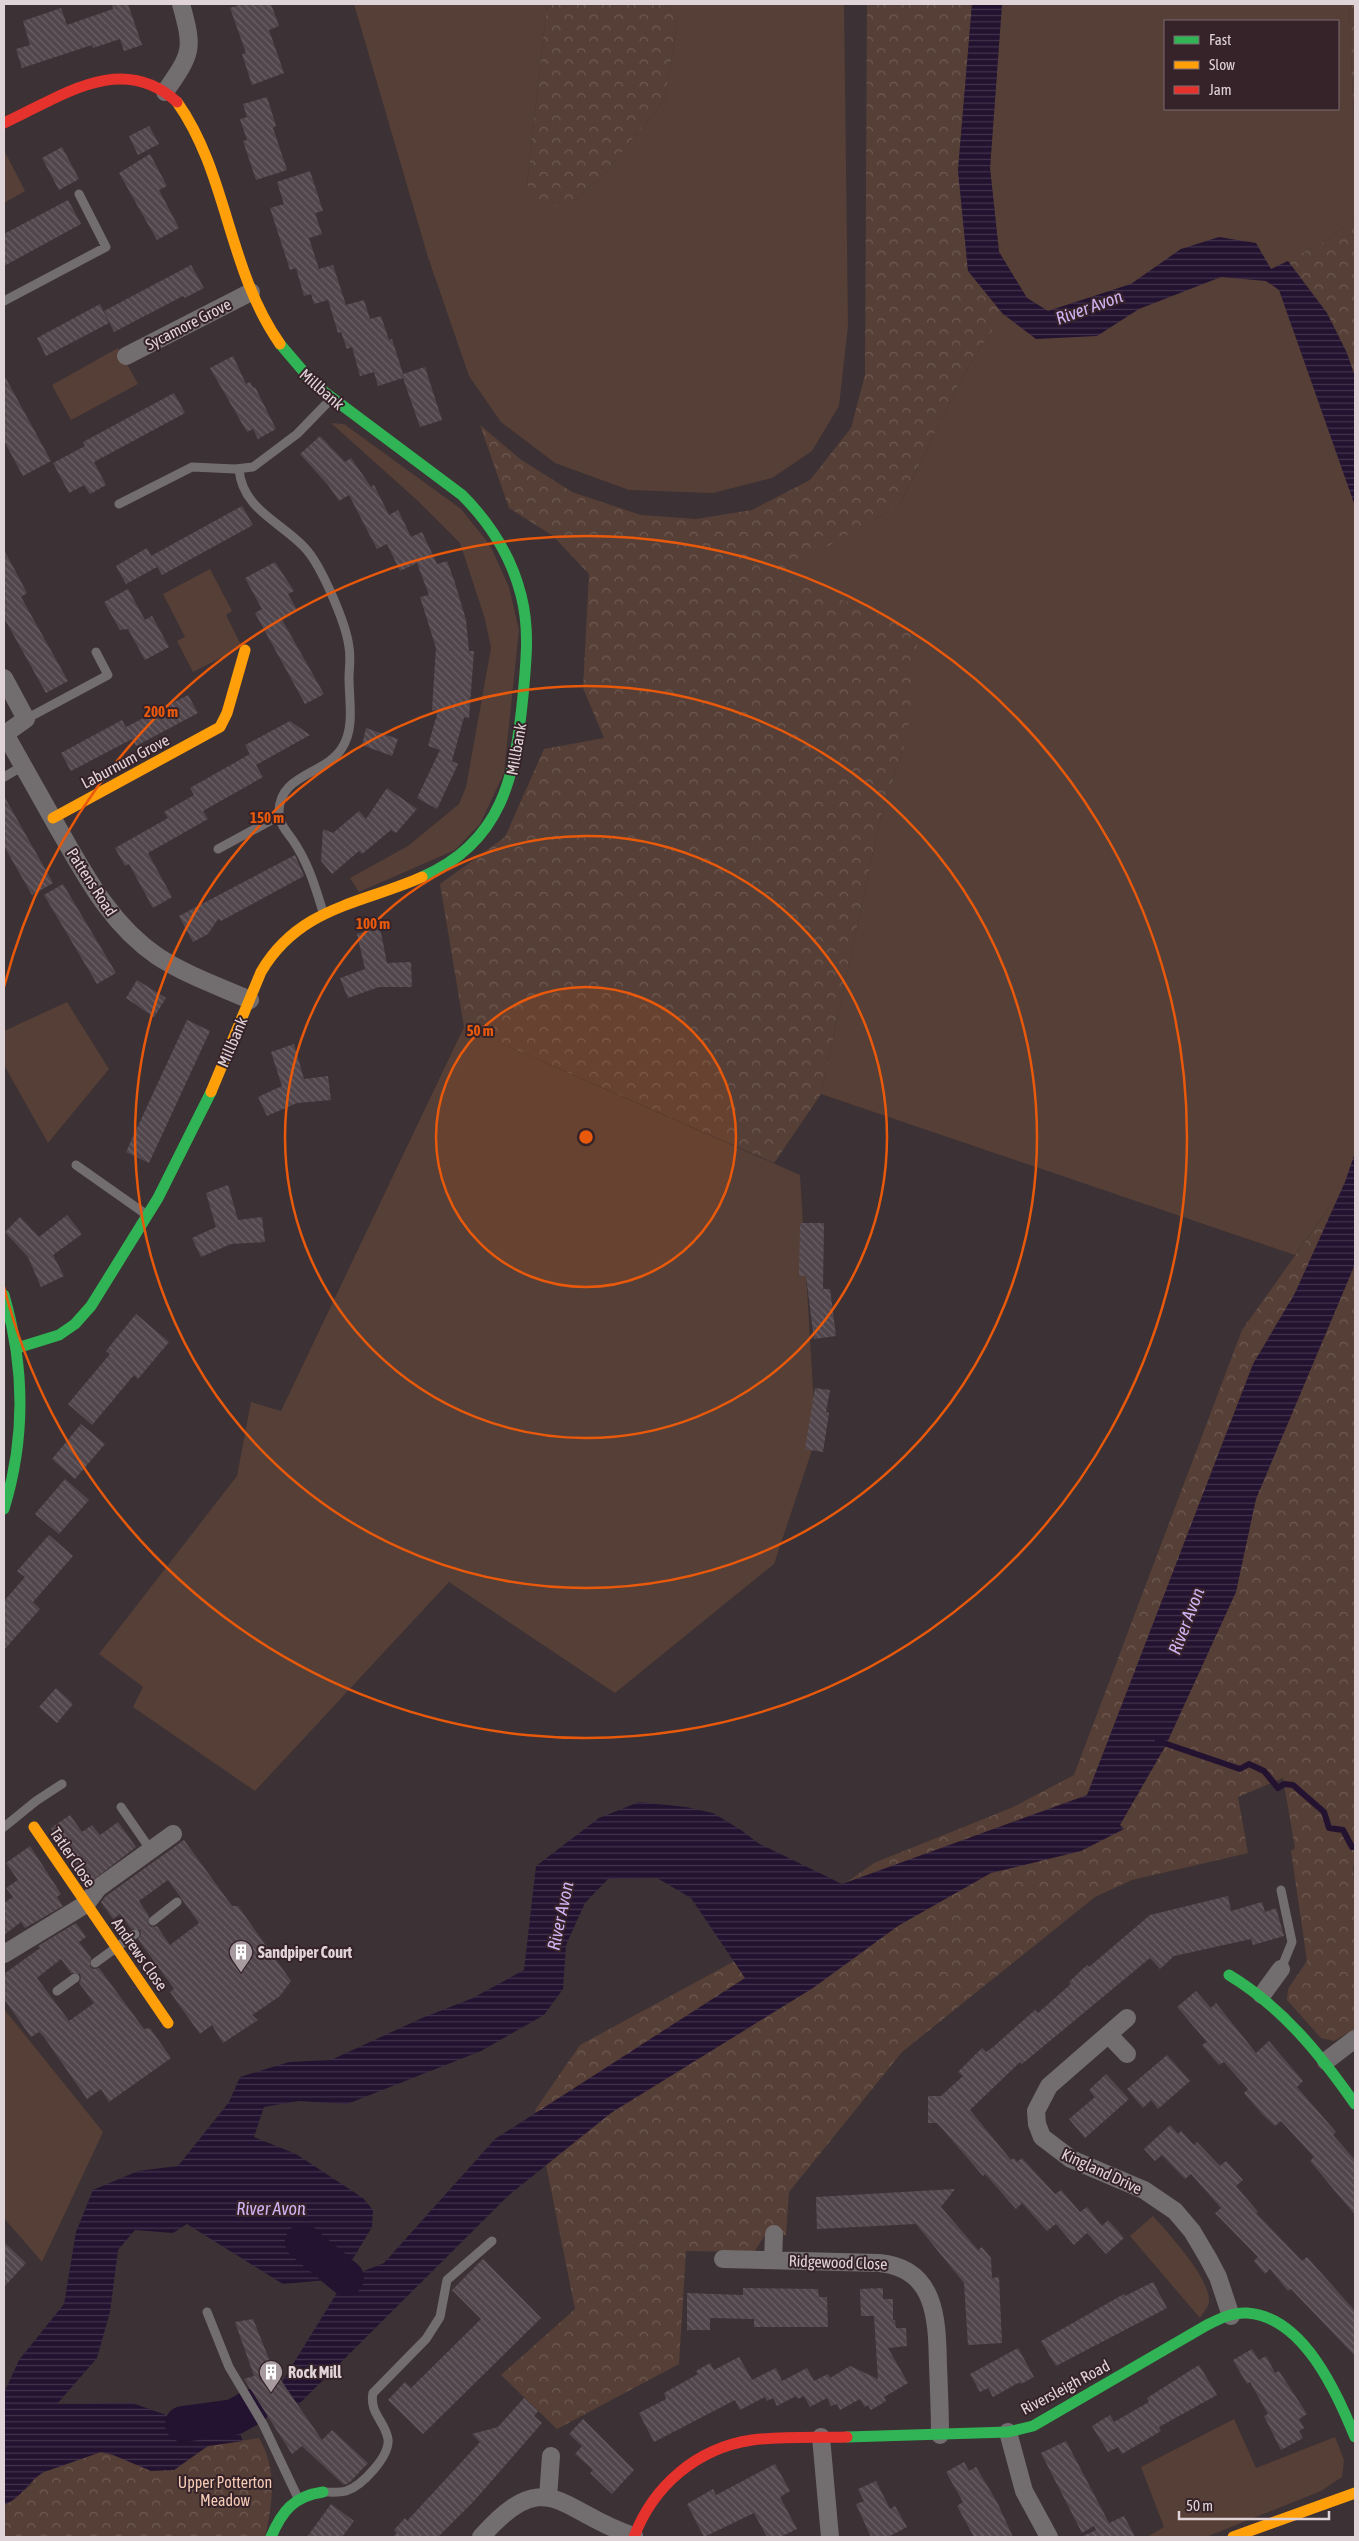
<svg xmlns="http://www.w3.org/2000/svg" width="1359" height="2541" font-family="'Asap Condensed',sans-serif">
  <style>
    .green { fill: #563f36; fill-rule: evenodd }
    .forest { fill: url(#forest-crowns) }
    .water { fill: url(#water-rules) }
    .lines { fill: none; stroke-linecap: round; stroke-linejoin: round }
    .stream { stroke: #231230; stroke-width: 6 }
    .river { stroke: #231230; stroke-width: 36 }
    .building { fill: url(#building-back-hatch); fill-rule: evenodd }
    .lane { stroke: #726d6e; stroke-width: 9 }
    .street { stroke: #726d6e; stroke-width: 18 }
    .fast { stroke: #30b455; stroke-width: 11 }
    .slow { stroke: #ff9f0a; stroke-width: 11 }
    .jam { stroke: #e5322d; stroke-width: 11 }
    .ring { fill: none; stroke: #e8590c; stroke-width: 2.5 }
    .labels { text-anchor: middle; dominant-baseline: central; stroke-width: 4; stroke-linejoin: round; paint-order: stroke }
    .street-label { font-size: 16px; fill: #e1d4d8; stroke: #352329 }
    .poi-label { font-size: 16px; font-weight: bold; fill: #e1d4d8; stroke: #352329; text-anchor: start }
    .park-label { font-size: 16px; fill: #f6cbb6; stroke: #352329 }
    .water-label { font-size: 18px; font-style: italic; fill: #d1b2f2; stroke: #352329 }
    .centre { fill: #e8590c; stroke: #352329; stroke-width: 2.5 }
    .ring-label { font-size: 15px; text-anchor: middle; font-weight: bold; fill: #e8590c; stroke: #352329; stroke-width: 4; stroke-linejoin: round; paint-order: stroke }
  </style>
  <defs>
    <pattern id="forest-crowns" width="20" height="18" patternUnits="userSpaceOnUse" patternTransform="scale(1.25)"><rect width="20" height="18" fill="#563f36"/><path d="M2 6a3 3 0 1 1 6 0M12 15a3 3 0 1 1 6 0" fill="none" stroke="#6e5a52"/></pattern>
    <pattern id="water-rules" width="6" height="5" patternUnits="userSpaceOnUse" patternTransform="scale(1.25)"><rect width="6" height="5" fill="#231230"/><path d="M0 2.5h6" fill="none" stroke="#43344d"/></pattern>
    <pattern id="building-back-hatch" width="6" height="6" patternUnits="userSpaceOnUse" patternTransform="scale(1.25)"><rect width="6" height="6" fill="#52464d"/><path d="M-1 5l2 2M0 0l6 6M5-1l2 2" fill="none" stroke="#6b6066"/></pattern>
  </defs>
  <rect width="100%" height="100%" fill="#3c3134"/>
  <path class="green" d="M354,4H547L527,184L571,203L606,172L665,99L677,23L668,4H844L848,326L839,406L812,451L772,478L713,493L629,490L555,463L501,422L469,376L428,257Z
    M1002,4H1349L1355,144V217L1331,238L1272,269L1355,446V1192L1329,1208L1295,1255L821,1094L881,815L907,739L776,575L899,506L962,377L1010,303L1048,322L1225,256L1181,249L1131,284L1048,311L1027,298L999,252L990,168ZM1165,21H1338V109H1165Z
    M4,150L25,191L4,203Z
    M118,348L138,384L71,420L52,385Z
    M331,423L344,424L461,509L490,545L509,587L519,630L504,773L480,824L455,850L359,892L350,878L408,846L459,804L466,787L491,648L485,619L460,543L418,501Z
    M210,569L232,611L226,615L242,647L193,672L177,641L185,637L163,594Z
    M67,1002L109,1069L48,1143L4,1065V1031Z
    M464,1027L800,1175L816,1438L774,1564L615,1693L449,1582L255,1791L133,1707L143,1687L99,1654L237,1476L251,1402L281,1411Z
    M4,2009L103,2132L42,2262L4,2218Z
    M1153,2216C1168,2233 1210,2278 1209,2301C1209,2307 1203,2312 1200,2318L1130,2236Z
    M1234,2419L1256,2468L1335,2437L1344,2460L1342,2477L1321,2491L1206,2537H1147L1164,2527L1141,2467Z"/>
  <path class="forest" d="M547,4H668L677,23L665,99L606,172L571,203L538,209L527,184Z
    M867,4H972L958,170L968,271L1003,314L962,377L899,506L777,575L919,630L907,739L881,815L821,1094L774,1163L464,1027L440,884L505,837L544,749L604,738L583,688L589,574L553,536L509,508L480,425L520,459L572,492L641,515L696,519L752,510L810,480L851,428L865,375Z
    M1349,4H1355V144Z
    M1355,217V446L1271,269L1331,238Z
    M1355,1192V1866H1353L1355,1894V2029L1334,2041L1321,2038L1287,2000L1288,1989L1307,1961L1291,1851L1295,1848L1283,1778L1238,1797L1248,1853L1132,1880L1095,1897L902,2052L789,2192L786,2235H765L754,2252L686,2251L679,2364L557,2429L501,2375L575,2309L535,2110L580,2045L733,1962L874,1863L1011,1808L1074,1775L1242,1330L1329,1208Z
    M259,2438C277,2468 273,2504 265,2537H4V2504L30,2486L36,2476L44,2472L101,2452L113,2455L196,2453L208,2446Z"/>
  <path class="water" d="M972,4H1002L990,168L999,252L1027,298L1048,311L1131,284L1181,249L1219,237L1256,243L1271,269L1288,261L1327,313L1347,353L1355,377V506L1279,290L1266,281L1221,277L1139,309L1097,336L1036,339L1003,314L968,271L958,170Z
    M1355,1153V1261L1353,1269L1256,1499L1236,1592L1166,1745L1120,1825L1124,1829L1081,1851L991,1873L898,1926L813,1988L611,2113L509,2195L298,2405L282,2382L346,2278L384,2263L495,2139L745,1978L691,1898L657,1878L608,1879L585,1903L566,1945L563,1989L544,2015L481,2051L347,2104L299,2101L264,2107L254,2137L296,2154L363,2198L373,2210L372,2227L351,2262L338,2279L283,2284L187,2224L173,2233L135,2230L118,2250L110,2312L97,2358L57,2404L132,2403L172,2417L218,2410L228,2406L243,2441L208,2446L174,2470L151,2471L113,2455L101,2452L44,2472C28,2481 23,2497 4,2505V2393L19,2360L64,2304L76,2232L93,2190L138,2171L178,2166L229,2102L240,2077L289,2062L331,2060L422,2018L473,1998L524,1970L536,1866L599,1818L639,1802L686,1807L713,1813L741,1830L758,1843L842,1884L1087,1795L1253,1364L1295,1293L1345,1182Z"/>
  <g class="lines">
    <path class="stream" d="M1158,1741L1240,1769L1249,1764L1264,1771L1278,1788L1284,1784L1293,1785L1324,1812L1329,1828L1343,1830L1352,1847H1355"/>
    <path class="river" d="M303,2242L346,2278
      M183,2424L234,2417L252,2407"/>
  </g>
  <path class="building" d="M112,4H128L142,45L124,51L120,39L93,48L92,45L22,68L16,49L30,45L23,21L61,8L67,25L113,9Z
    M242,4H271L279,26L269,30L284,73L252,85L242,54L246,53L230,8Z
    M267,97L276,126L273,128L287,170L256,180L243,141L247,140L240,119L247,117L243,104Z
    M149,126L159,144L138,155L129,136Z
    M62,147L79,179L59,190L42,158Z
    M150,154L167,186L159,190L179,228L157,240L119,173Z
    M310,171L323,211L315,213L322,234L309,238L319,269L333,265L346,305L364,300L370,319L381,316L389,340L392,339L403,374L425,367L442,420L420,427L403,378L378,386L374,372L360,376L352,347L347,349L341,332L338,333L328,300L314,304L311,294L304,296L296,268L290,270L270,208L284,204L277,182Z
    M68,200L81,224L4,266V234Z
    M191,265L204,288L185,298L183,296L114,332L104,311Z
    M100,304L109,323L46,356L37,338Z
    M233,356L246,384L250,382L253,388L255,387L276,429L258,439L253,429L247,432L210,368Z
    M4,375L51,461L23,476L4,441Z
    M174,393L185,413L94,462L106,485L90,494L84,485L69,493L53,463L85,446L83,442Z
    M320,436L345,462L351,458L371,487L374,485L389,515L398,510L411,537L422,532L437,564L447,561L454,580L466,620L469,651H474L469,718L464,717L452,761L458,764L437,809L417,798L440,750L428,746L438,711L432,710L436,648L420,597L429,595L417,563L400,571L387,544L377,549L349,495L339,501L328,485L300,454Z
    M242,506L253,525L162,575L151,556Z
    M147,548L157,567L126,584L116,566Z
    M4,550L27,593L21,597L68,681L46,693L4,618Z
    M275,562L294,591L288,594L297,610L281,618L324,694L305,704L255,613L262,609L245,578Z
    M128,589L145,620L152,616L169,647L145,660L128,629L120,630L104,602Z
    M188,695L198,713L136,746L126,727Z
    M122,720L132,739L71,771L61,753Z
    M290,721L310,735L256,765L263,777L203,811L208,819L148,853L172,897L153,908L129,864L125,866L115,848L168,818L164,812L194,795L190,788L250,754L245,745Z
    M366,728L398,739L392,756L362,745Z
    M387,788L417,809L396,833L391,830L362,854L359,851L332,874L321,861L323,829L333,833L359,811L366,819Z
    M4,796L53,883L32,895L4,846Z
    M295,855L304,876L221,921L218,919L208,934L193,942L179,916Z
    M63,884L116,973L97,984L44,895Z
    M380,928L387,963L411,962L412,987H379L348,998L340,978L365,969L357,934Z
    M137,980L166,998L154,1017L126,998Z
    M187,1020L210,1031L149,1163L126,1152Z
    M294,1044L304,1079L328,1076L331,1100L297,1103L267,1116L258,1097L282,1086L271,1052Z
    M228,1185L238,1220L262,1217L265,1242L231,1244L201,1257L192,1238L216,1227L206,1193Z
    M67,1215L82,1234L53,1255L64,1276L41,1287L28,1257L5,1232L20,1217L39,1237Z
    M800,1223H824L823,1289H830L836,1336L814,1339L806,1276H799Z
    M136,1314L169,1342L138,1379L134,1375L92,1425L68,1404L110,1354L106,1351Z
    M815,1388L830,1390L826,1412L829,1413L823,1452L805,1449Z
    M81,1424L105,1444L75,1479L52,1459Z
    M65,1479L89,1500L59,1534L35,1514Z
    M49,1535L73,1556L33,1602L40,1609L4,1650V1601L25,1577L17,1571Z
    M56,1688L73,1704L57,1723L39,1707Z
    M70,1815L82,1832L92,1825L100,1835L118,1822L136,1847L88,1884L51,1828Z
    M184,1840L232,1906H238L291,1981L280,1996L252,2015L258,2020L223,2043L212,2025L200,2034L170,1992L174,1989L138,1939L141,1934L140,1930L131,1929L120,1914L113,1919L101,1902L106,1896ZM168,1880L199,1923L170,1945L157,1926L151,1927L148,1924L149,1916L139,1901Z
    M30,1846L61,1894L57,1897L63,1906L25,1928L21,1922L4,1935V1903L13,1897L6,1888L18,1880L6,1863Z
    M1228,1896L1231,1911L1262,1902L1265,1912L1276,1908L1284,1936L1253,1945L1251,1939L1174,1956L1160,1969L1150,1958L1022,2064L1020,2062L970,2110L1011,2160L1014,2158L1017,2162L1022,2158L1055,2194L1061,2190L1080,2212L1087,2207L1102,2226L1108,2220L1124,2238L1106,2254L1087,2233L1074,2245L1056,2224L1047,2231L1022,2203L1016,2209L985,2174L983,2176L937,2123H928V2096H941L963,2076L958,2072L982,2048L986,2052L992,2048L1035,2010L1038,2013L1071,1984L1069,1982L1087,1965L1089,1967L1150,1915Z
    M76,1923L86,1937L79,1942L91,1958L90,1966L93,1969L99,1968L144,2029L150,2028L171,2058L109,2102L101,2089L87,2099L44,2037L39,2032L31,2037L4,1999V1974L40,1948L38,1946ZM61,1959L71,1973L80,1974L81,1978L79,1983L94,2003L69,2021L37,1978Z
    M1196,1991L1211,2008L1216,2003L1256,2053L1269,2041L1303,2081L1297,2087L1336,2132L1333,2135L1355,2160V2215L1310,2161L1314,2157L1281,2121L1275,2126L1263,2115L1244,2093L1248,2089L1224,2062L1219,2065L1202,2045L1207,2042L1177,2007Z
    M1167,2055L1190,2081L1158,2109L1151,2100L1143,2108L1127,2089Z
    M1106,2074L1129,2099L1085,2138L1069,2119L1095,2097L1089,2090Z
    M1170,2125L1178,2134L1181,2131L1194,2145L1197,2142L1220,2166L1226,2161L1243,2180L1236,2186L1258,2212L1256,2213L1302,2261L1307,2257L1355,2311V2356L1291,2289L1288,2291L1270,2269L1265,2274L1254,2261L1258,2257L1215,2213L1221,2208L1191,2174L1185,2179L1162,2155L1155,2161L1144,2149Z
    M955,2189L941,2207L978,2250L982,2247L991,2258L992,2278L999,2277L1002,2343L968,2345L964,2283L916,2224L817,2229L816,2197Z
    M4,2242L26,2263L4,2287Z
    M483,2259L541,2318L423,2434L388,2400L405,2382L411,2388L481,2319L452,2290Z
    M1153,2282L1167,2308L1056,2366L1041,2341L1124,2294L1125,2296Z
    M743,2288L818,2289L819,2297H827L828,2327H754V2319L710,2318V2330H687V2293L743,2295Z
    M883,2288V2299H893V2320H895L896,2328H906L907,2346L888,2348L908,2383L884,2397L886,2401L871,2410L868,2405L865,2407L860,2399L840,2410L837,2404L831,2406L827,2398L810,2407L804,2396L798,2399L796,2396L777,2406L773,2398L767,2401L765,2397L740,2410L735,2400L654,2442L639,2413L666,2399L664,2393L698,2374L696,2371L710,2363L714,2370L739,2357L752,2380L776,2368L782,2381L807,2368L814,2381L828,2374L830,2378L850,2366L878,2379L874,2316H861L860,2289Z
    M253,2319L273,2369L322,2440L332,2430L368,2463L349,2483L344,2485L302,2446L292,2454L244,2379L254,2376L235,2322Z
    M1018,2348L1034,2377L1021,2384L1020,2382L993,2397L988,2388L980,2392L970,2374Z
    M1252,2349L1259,2360L1266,2356L1275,2373L1279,2371L1307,2414L1299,2419L1304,2428L1299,2431L1303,2438L1281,2450L1264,2416L1268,2414L1250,2382L1247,2384L1233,2360Z
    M1199,2365L1217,2395L1159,2427L1161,2431L1122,2454L1118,2447L1108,2452L1092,2426L1110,2415L1114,2422L1149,2402L1147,2398Z
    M524,2398L538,2411L534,2416L542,2423L474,2501L438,2537H393L397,2533L394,2530L405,2518L407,2521L480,2442L472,2434L498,2427Z
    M583,2419L634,2470L612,2494L590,2473L593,2470L575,2454L582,2446L569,2434Z
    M1066,2441L1109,2523L1124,2516L1135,2537H1081L1096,2530L1094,2526L1082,2533L1041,2453Z
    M964,2462L969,2471L976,2467L997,2502L1013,2537H974L957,2506L963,2502L946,2472Z
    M775,2464L790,2491L780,2497L797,2529L780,2537H767L754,2513L704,2537L687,2504L713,2489L716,2495Z
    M876,2481L890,2509L895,2506L907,2527L888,2537H871L856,2504L864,2501L858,2489Z
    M331,2504L354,2521L342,2537H307Z"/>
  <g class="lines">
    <path class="lane" d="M4,301L106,247L79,194
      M239,469C242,509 281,522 305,548C321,565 346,623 349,647C351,658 349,668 349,678C349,700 355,728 342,748C325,775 279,774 279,812C279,823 286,831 292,839C308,862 315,886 323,912
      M119,504L192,467L235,469L253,467L297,434L331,399
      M26,719L108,675L96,652
      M4,777L23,766
      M218,849L279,816
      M76,1165L147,1215
      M121,1807L150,1849
      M4,1827L36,1801L62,1784
      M1281,1890L1292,1942L1281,1969
      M153,1921L177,1902
      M95,1963L135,1934
      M57,1991L75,1978
      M207,2312L229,2367L263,2424L298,2498
      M323,2492C331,2492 339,2493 346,2491C362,2486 390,2456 388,2439C385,2421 369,2413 373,2393L426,2339L440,2317L447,2280L492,2241"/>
    <path class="street" d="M165,92C192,53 194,50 181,4
      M126,356L251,292
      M4,678L26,719L5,734
      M4,732C22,764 40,796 58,828C86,876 110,924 157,956C186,975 218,986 250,1000
      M4,1954L86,1904L98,1888L173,1834
      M1262,1995L1281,1969
      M1127,2018L1049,2086L1036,2111L1037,2124L1042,2137L1071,2159L1144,2190L1175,2211L1192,2231L1208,2258L1218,2277L1231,2316
      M1109,2035L1127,2054
      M1326,2061L1355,2039
      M723,2259L879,2263C937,2268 937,2321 938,2366C939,2389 940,2412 940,2435
      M773,2260L774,2234
      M1008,2432L1024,2491L1049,2537
      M821,2437L830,2537
      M548,2497L551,2456
      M481,2537C548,2461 561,2513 634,2536"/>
    <path class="fast" d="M280,344L315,385L462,495C490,523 511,556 521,595C530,629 526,662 523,696C515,776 503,842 422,877
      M4,1295C25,1367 26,1437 4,1509
      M17,1348L59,1335L75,1324L91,1306L158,1198L211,1092
      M1229,1975C1282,2007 1320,2054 1355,2104
      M847,2437L1008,2432L1033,2426L1207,2325C1219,2319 1233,2312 1247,2313C1304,2317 1336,2392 1355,2437
      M271,2537C282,2511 294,2496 323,2492"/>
    <path class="slow" d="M177,102C228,174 227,268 280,344
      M53,818L220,727L227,713L245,650
      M211,1092L261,972C299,907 361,904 422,877
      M34,1827L168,2023
      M1233,2537L1355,2493"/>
    <path class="jam" d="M4,123C61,97 121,51 177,102
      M634,2537C653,2486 697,2448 752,2440C783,2436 816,2438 847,2437"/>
  </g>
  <circle cx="586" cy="1137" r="150" fill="#e8590c" fill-opacity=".12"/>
  <g class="ring">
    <circle cx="586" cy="1137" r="150"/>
    <circle cx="586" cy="1137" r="301"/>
    <circle cx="586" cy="1137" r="451"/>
    <path d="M4 987A601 601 0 1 1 4 1287"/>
  </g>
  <defs>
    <g id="building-pin" transform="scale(1.25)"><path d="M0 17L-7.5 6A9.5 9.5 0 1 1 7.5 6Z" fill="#a79b9f" stroke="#352329"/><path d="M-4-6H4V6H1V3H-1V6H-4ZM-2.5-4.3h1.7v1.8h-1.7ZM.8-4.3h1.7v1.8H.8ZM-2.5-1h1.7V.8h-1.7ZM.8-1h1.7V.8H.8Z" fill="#fff"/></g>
  </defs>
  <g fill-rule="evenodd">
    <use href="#building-pin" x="241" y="1952"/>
    <use href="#building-pin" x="271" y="2372"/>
  </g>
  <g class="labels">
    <g class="street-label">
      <text transform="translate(188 324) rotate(-27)">Sycamore Grove</text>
      <text transform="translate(322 389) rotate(41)">Millbank</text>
      <text transform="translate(516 749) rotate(-80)">Millbank</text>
      <text transform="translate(125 761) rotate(-28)">Laburnum Grove</text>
      <text transform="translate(92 882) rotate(57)">Pattens Road</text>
      <text transform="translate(232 1042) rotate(-67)">Millbank</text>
      <text transform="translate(73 1857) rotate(56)">Tatler Close</text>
      <text transform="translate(140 1954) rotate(55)">Andrews Close</text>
      <text transform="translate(1102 2171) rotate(25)">Kingland Drive</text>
      <text transform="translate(838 2262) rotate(2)">Ridgewood Close</text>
      <text transform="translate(1065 2387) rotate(-28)">Riversleigh Road</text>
    </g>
    <g class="poi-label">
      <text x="258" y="1952">Sandpiper Court</text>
      <text x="288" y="2372">Rock Mill</text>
    </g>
    <g class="park-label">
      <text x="225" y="2482">Upper Potterton<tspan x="225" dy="18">Meadow</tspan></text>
    </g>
    <g class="water-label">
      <text transform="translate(1089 307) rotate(-20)">River Avon</text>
      <text transform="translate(1186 1621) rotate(-69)">River Avon</text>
      <text transform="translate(560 1916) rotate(-78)">River Avon</text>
      <text x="271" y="2208">River Avon</text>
    </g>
  </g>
  <circle cx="586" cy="1137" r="8" class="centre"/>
  <g class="ring-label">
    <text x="161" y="717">200 m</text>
    <text x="267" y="823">150 m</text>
    <text x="373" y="929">100 m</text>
    <text x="480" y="1036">50 m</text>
  </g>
  <rect width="1359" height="2541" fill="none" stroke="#e1d4d8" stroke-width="10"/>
  <rect x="1164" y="20" width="175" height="90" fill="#352329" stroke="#7a6a6f"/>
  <rect x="1174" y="36" width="25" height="8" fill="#30b455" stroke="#7a6a6f"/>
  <text x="1209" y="45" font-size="15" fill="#e1d4d8">Fast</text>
  <rect x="1174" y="61" width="25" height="8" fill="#ff9f0a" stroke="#7a6a6f"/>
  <text x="1209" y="70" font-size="15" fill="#e1d4d8">Slow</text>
  <rect x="1174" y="86" width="25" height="8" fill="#e5322d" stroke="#7a6a6f"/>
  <text x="1209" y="95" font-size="15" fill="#e1d4d8">Jam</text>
  <path d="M1179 2511v8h150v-8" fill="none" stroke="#e1d4d8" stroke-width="2.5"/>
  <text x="1186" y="2511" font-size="15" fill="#e1d4d8" stroke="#352329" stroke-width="4" paint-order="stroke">50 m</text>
</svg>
